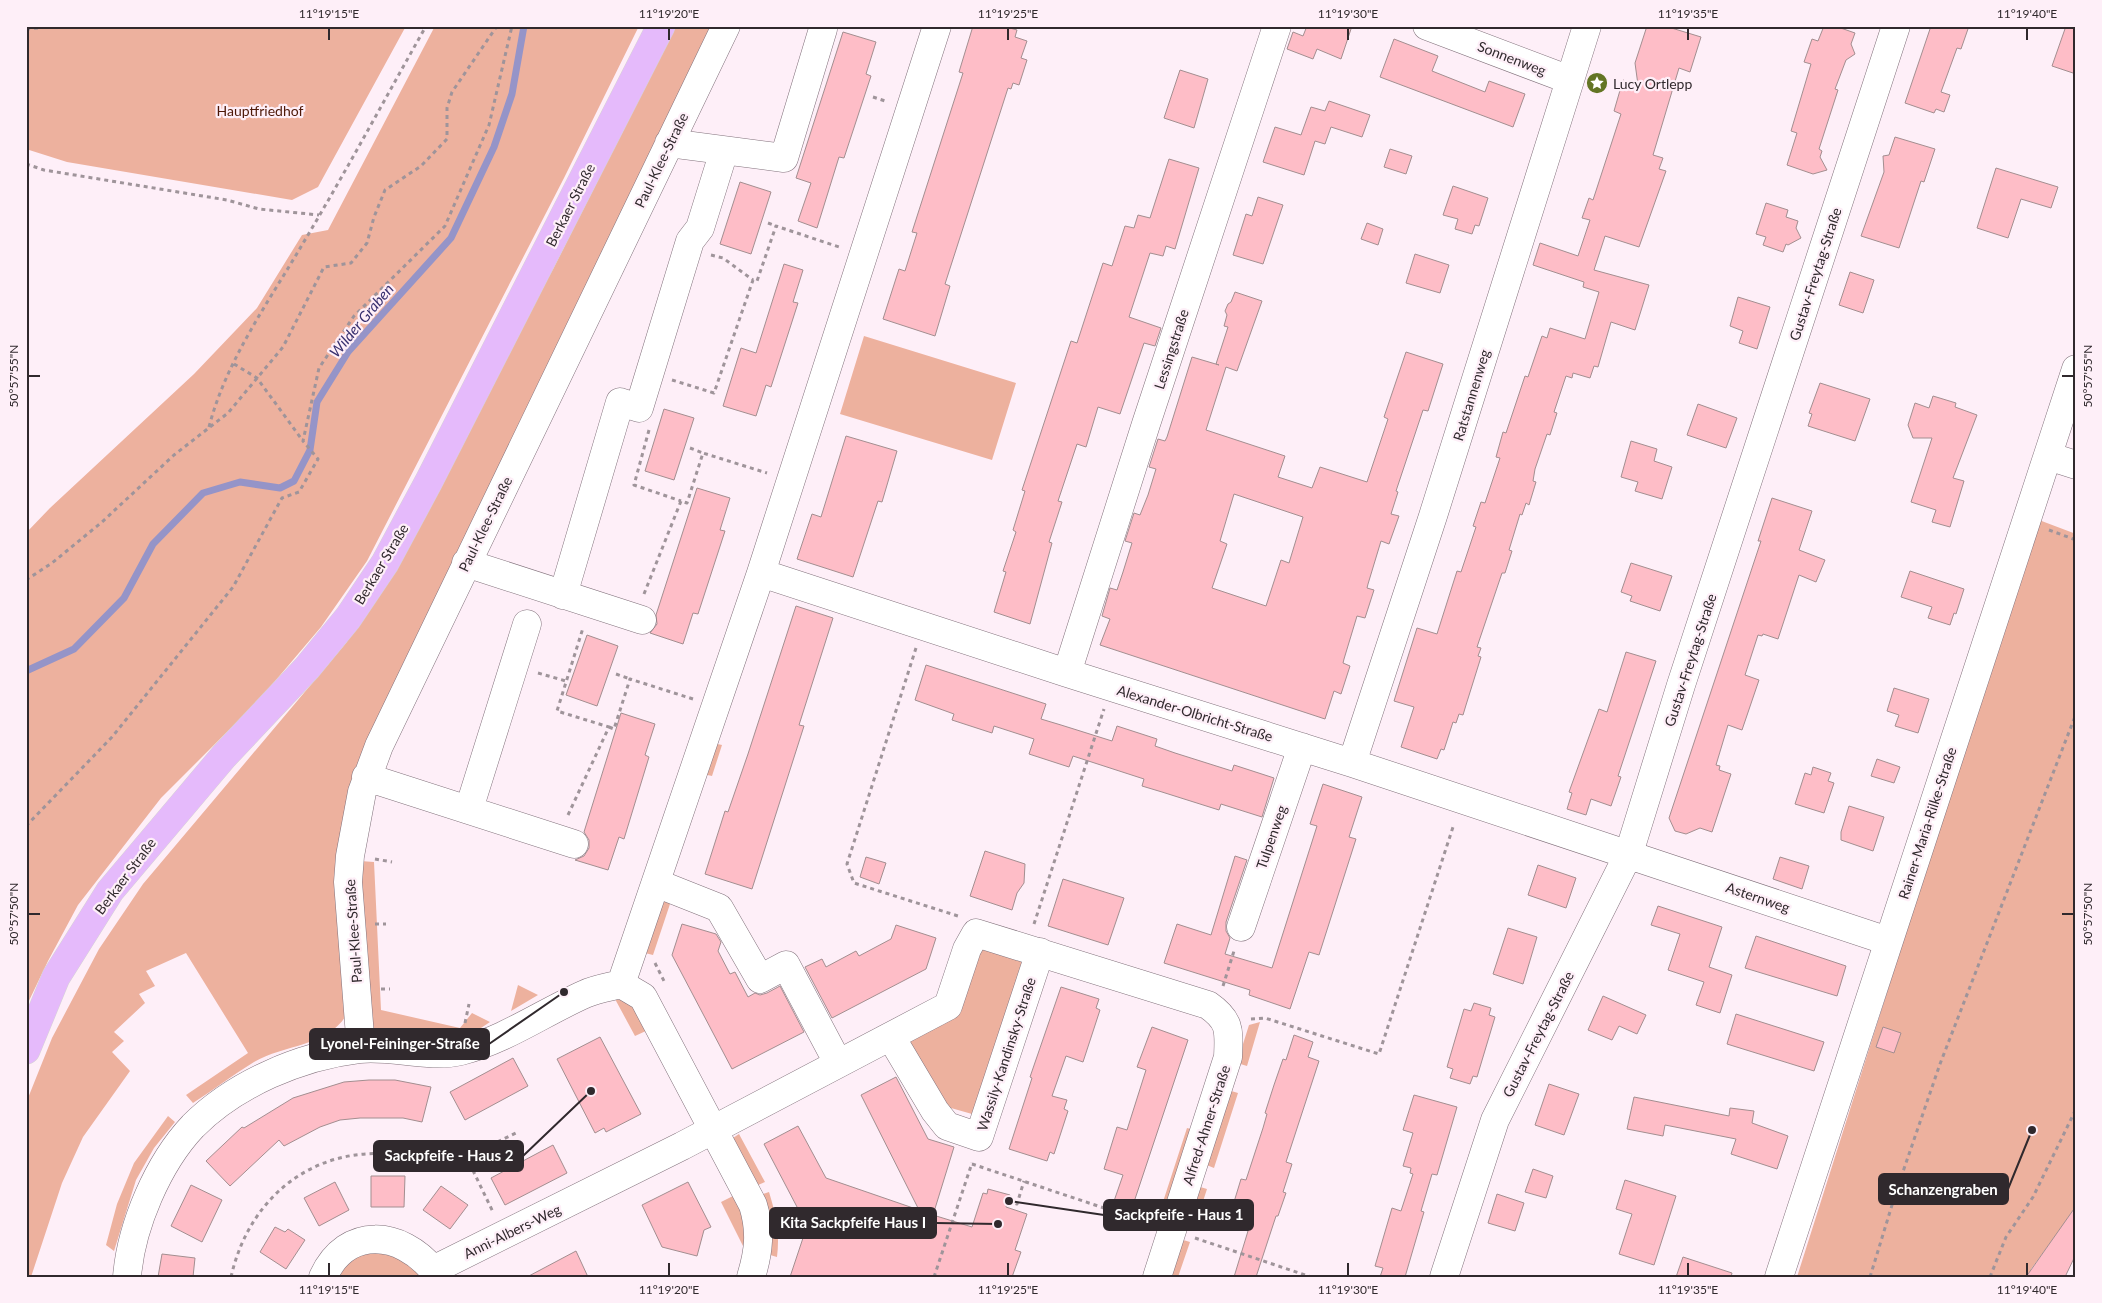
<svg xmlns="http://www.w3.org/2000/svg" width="2102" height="1303" font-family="Lato,sans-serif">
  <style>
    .green { fill: #edb19e }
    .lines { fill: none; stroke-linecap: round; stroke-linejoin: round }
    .stream { stroke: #9594c8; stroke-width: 7 }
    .building { fill: #febdc7; stroke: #a38e90; fill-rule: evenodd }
    .minor-casing { stroke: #82727c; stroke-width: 29 }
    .major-casing { stroke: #d6d4d5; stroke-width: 29 }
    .path { stroke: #9f949a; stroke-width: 3; stroke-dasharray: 4 4; stroke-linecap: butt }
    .minor { stroke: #fff; stroke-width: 28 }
    .major { stroke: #e5bafb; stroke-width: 28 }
    .ticks { fill: none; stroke: #30292d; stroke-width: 2 }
    .labels { text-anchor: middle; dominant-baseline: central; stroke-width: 4.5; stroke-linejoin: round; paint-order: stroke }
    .street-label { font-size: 14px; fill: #30292d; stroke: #feeff8 }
    .poi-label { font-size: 14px; fill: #30292d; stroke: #feeff8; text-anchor: start }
    .park-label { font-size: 14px; fill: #4d1807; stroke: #feeff8 }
    .water-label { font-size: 15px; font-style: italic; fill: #38306f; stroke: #feeff8 }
    .leader { fill: none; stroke: #30292d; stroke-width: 2 }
    .callout-dot { fill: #30292d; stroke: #feeff8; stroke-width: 2 }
    .callout { fill: #30292d; stroke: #30292d; stroke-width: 2 }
    .callout-label { font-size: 15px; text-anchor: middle; font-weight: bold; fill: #fff }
    .neatline { fill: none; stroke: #30292d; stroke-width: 2 }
    .ticks-label { font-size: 12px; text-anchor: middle; fill: #30292d }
  </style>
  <rect width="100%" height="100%" fill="#feeff8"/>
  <path class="green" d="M26,26H406L318,187L292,200L67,162L26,149Z
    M435,26H639L564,178L367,561L321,627L259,700L161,798L78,905L48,961L26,1007V533L50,508L194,374L257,308L302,235L328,230Z
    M676,26H718L347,804V1014C328,1047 285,1044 254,1062C233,1075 213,1090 193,1103L186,1095L248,1053L186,953L146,971L155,986L139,994L145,1003L114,1032L124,1041L112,1052L130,1071L83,1137L62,1183L31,1277H26V1103L52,1038L99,949L143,884L346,643L414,537L525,321L553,269Z
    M864,336L1016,383L992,460L840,414Z
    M2039,520L2076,534V1208L2031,1269L2030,1277H1797L1970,730Z
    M713,743L722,745L712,776L703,774Z
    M360,861L374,862L381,1010L460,1028L472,1013L490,1022C479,1029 468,1038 455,1040C443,1042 386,1038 377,1032C374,1030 372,1025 370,1022Z
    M663,898L671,901L653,955L645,953Z
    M986,947L1030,957L979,1116L944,1106L908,1040L973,955Z
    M518,985L538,995L511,1011Z
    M615,999C635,1001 640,1014 648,1030L635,1036Z
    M1260,1022L1247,1066L1237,1063L1249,1025Z
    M1228,1090L1238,1093L1214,1168L1204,1164Z
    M168,1116L175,1122L154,1148L136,1180L114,1251L106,1245L117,1204L134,1163Z
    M1187,1128L1194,1130L1167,1213L1160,1211Z
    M739,1134L765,1182L758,1185L733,1138Z
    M1197,1186L1207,1189L1194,1229L1184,1226Z
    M769,1192C776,1215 780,1233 777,1257L770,1255C774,1233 771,1215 763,1194Z
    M735,1195L743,1215L745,1250L721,1202Z
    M1180,1239L1190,1242L1178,1277H1168Z
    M381,1245L426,1277H331L338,1262Z"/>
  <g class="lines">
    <path class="stream" d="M26,671L74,649L124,598L153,544L203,493L240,482L280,488L294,481L310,450L317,402L348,352L451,238L494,147L512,94L524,26"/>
  </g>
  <path class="building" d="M973,26H1003L1017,30L1015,37L1027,41L1021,58L1027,60L1019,85L1013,83L1011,89L1008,88L945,284L950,286L935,336L883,319L899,269L905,271L917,233L912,232L963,73L959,72Z
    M1307,26H1352L1341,59L1317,49L1313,59L1287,49L1293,32L1303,36Z
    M1647,26H1665L1701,37L1690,72L1679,68L1653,155L1663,158L1659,169L1666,171L1639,247L1605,236L1594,270L1649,285L1635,330L1611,322L1598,367L1594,366L1590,378L1573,373L1572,378L1566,376L1554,412L1557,413L1550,435L1547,434L1535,469L1533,481L1536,482L1529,505L1526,503L1522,515L1520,514L1509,550L1512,551L1505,573H1502L1477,647L1481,648L1478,656L1481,657L1466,705L1463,715L1459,714L1456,723L1453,722L1444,750L1441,749L1437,759L1401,747L1414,707L1394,701L1417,628L1437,634L1457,571L1461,572L1476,527L1473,526L1481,502L1485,503L1500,458L1496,457L1503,432L1506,433L1525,376L1528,377L1542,336L1547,338L1550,328L1585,339L1599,292L1583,287L1584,282L1533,265L1540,243L1578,256L1590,220L1582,218L1589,198L1593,200L1621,114L1614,111L1623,80L1638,85L1635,63Z
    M1824,26H1835L1855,33L1851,44L1855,54L1846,60L1835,89L1838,90L1819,149L1822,151L1820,157L1827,170L1813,174L1787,165L1797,133L1791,131L1811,64L1804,62L1812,39L1818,41Z
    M1931,26H1969L1961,49L1957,48L1941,92L1950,95L1944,112L1936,109L1934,113L1905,103Z
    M2066,26H2076V74L2052,66Z
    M843,32L876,42L866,74L871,76L844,158L839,157L817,228L798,221L811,183L796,178Z
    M1394,39L1438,56L1432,71L1485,92L1489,81L1525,94L1513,127L1380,77Z
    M1180,70L1208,79L1194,128L1164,118Z
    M1329,101L1370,115L1362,137L1331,127L1325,144L1315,141L1304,175L1263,162L1275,127L1301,135L1311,107L1325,111Z
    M1895,137L1935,149L1924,182L1921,181L1899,248L1861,236L1884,172L1883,156L1889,155Z
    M1390,149L1412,156L1406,174L1384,167Z
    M1169,159L1199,168L1175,249L1166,246L1163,256L1150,253L1129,317L1161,328L1155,346L1144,343L1120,414L1098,407L1086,447L1077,444L1058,501L1062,502L1049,542L1052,543L1030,624L994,612L1006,572L1003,571L1016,532L1013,530L1025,491L1022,490L1071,341L1077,343L1103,263L1112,266L1125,226L1134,228L1138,215L1150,218Z
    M1996,168L2058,187L2051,208L2021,199L2008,238L1977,228Z
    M740,182L771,192L751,254L720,244Z
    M1453,186L1488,198L1479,226L1475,225L1472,234L1455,229L1458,219L1443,215Z
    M1258,197L1283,205L1263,264L1233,255L1246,214L1252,216Z
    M1766,203L1788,210L1786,217L1798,221L1796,228L1801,238L1788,245L1786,244L1783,252L1763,245L1766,237L1756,234Z
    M1367,223L1383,229L1378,245L1361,239Z
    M1415,254L1449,265L1440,293L1406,283Z
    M784,264L803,270L793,302L798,303L771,387L766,385L756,416L723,406L741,348L756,353Z
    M1850,272L1874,280L1863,313L1839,305Z
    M1235,292L1262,301L1237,371L1226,367L1206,430L1285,456L1278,477L1312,488L1320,467L1367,482L1388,419L1384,417L1406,352L1443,364L1428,411L1423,410L1396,491L1398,492L1391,514L1399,516L1389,544L1381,541L1368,584L1367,588L1374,590L1365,618L1357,616L1344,659L1343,663L1350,666L1341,694L1334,691L1325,719L1100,645L1110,619L1102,616L1110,588L1117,590L1123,572L1132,543L1125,541L1134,513L1140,515L1148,495L1156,469L1149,467L1158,439L1165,441L1167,437L1192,357L1219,365L1216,364L1228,327L1224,326L1227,315L1225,311L1228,304L1231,302ZM1234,494L1303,517L1289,563L1281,560L1266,606L1212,588L1227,544L1220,541Z
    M1738,297L1770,307L1757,349L1739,343L1743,331L1730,326Z
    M1820,383L1870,399L1855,441L1808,426L1812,414L1809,413Z
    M1933,396L1956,403L1955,407L1977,415L1953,478L1964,481L1950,527L1932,522L1936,510L1911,502L1932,438H1913L1908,425L1915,403L1929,408Z
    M1698,404L1737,418L1726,448L1687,435Z
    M664,409L694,418L674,480L645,471Z
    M846,436L897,451L882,502L878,501L853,577L797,559L812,514L821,517Z
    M1631,441L1657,449L1654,461L1672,467L1662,499L1635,491L1638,482L1621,477Z
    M697,488L730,498L720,530L725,531L698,614L693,613L683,644L650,633L657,624L656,615Z
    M1772,498L1812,511L1799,550L1825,560L1816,582L1799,575L1778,639L1763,634L1762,636L1758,635L1745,675L1759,680L1742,730L1728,725L1716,765L1720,766L1719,770L1731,774L1712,832L1700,828L1686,834L1675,831L1669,818L1761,541H1758Z
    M1631,563L1672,576L1660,611L1630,601L1632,596L1621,592Z
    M1910,571L1964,589L1956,614L1954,613L1950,625L1928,618L1932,607L1901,597Z
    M796,606L833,618L799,725L804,726L752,889L705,874L725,811L728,812L748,754Z
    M587,635L618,646L597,706L566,695Z
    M1626,652L1656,661L1618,776L1621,777L1611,806L1591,799L1586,815L1567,809L1572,793L1569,792L1599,709L1607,712Z
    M926,665L1046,704L1041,719L1061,725L1112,741L1117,726L1157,739L1155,746L1175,753L1232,771L1234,765L1274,778L1262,817L1221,804L1219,810L1162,792L1142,786L1144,779L1073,756L1069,767L1029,754L1034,739L994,726L992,733L952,720L954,714L915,700Z
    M1894,688L1929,699L1918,733L1895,726L1899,715L1887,711Z
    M621,713L655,724L645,755L649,757L624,839L619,837L608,870L575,860L584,856L589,848V840L584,832Z
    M1877,759L1900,767L1894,783L1871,776Z
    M1813,767L1831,773L1828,781L1834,783L1824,813L1795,804L1805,773L1811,775Z
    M1323,784L1362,797L1349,837L1356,839L1319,955L1309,952L1290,1009L1249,995L1250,990L1164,963L1177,924L1211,935L1235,856L1247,860L1226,922V931L1230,938L1225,954L1272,968L1317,826L1310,824Z
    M1849,806L1884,817L1873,851L1841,840V832Z
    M985,851L1025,864L1024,883L1017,893L1012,910L970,896Z
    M866,857L886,863L879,884L860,877Z
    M1780,857L1809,866L1802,889L1773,879Z
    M1538,865L1576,878L1566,908L1528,895Z
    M1063,879L1124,898L1108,945L1048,926Z
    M1658,906L1722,927L1709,967L1732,975L1720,1013L1696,1005L1704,982L1668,970L1680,934L1651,925Z
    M682,924L716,934L721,942L718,951L730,974L735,972L748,997L755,993L760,995L767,993L780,986L804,1032L732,1069L672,955Z
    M896,925L936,938L926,969L832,1018L805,967L822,959L826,967L856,951L859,956L891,939Z
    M1508,928L1537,937L1523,984L1493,974Z
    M1756,936L1846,966L1837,996L1745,968Z
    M1061,987L1099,999L1096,1008L1100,1010L1083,1062L1066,1056L1052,1096L1067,1100L1064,1109L1068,1111L1054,1154L1050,1152L1047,1161L1009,1149L1032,1078L1030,1077Z
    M1603,996L1646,1015L1637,1034L1619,1026L1612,1040L1588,1030Z
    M1474,1003L1491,1008L1489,1015L1495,1017L1477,1077L1473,1076L1470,1084L1450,1078L1453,1069L1447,1067L1464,1009L1471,1011Z
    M1736,1014L1824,1042L1814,1071L1727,1044Z
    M1152,1027L1188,1040L1131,1211L1113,1204L1123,1175L1104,1169L1117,1127L1127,1130L1146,1070L1137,1067Z
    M1883,1027L1901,1033L1894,1053L1876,1047Z
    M1294,1035L1313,1042L1308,1057L1319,1061L1286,1162L1292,1164L1283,1192L1286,1193L1278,1216H1276L1256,1277H1234L1248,1231L1231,1226L1238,1204L1234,1202L1241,1179L1246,1180L1263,1128L1267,1114L1265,1113L1274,1085L1283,1059L1286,1060Z
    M600,1037L641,1114L606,1132L604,1128L595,1133L557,1059Z
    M513,1058L528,1086L465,1120L450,1092Z
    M896,1077L928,1139L954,1147L933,1215L972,1227L983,1193L987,1194L988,1189L1010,1195L1006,1207L1027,1214L1015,1250L1021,1252L1012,1277H790L807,1226L764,1144L798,1126L826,1178L919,1210L861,1095Z
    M369,1080H395L431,1087L422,1122L403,1118H360L340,1120L320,1127L284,1146L279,1140L230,1186L206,1161L242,1127L244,1128L293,1098L344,1082Z
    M1549,1084L1579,1094L1564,1135L1535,1125Z
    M1414,1095L1457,1107L1437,1175L1432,1174L1421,1211L1424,1212L1405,1277H1380L1383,1268L1375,1266L1392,1208L1401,1211L1413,1174L1410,1173L1411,1168L1403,1166L1413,1133L1403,1130Z
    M1634,1097L1729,1116L1730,1108L1754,1111L1752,1123L1788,1136L1777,1169L1731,1154L1736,1139L1665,1125L1663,1136L1627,1129Z
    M553,1145L567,1173L505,1205L491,1178Z
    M1533,1169L1553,1176L1546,1198L1525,1192Z
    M371,1176H405L404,1207H371Z
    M1625,1180L1676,1196L1654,1265L1619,1254L1632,1214L1616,1209Z
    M335,1182L349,1210L319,1226L304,1198Z
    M688,1182L711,1227L704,1230L697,1256L662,1247L642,1205Z
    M191,1185L222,1200L202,1242L171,1226Z
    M441,1186L468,1205L450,1229L423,1210Z
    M1497,1194L1524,1203L1515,1231L1488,1223Z
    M2076,1206V1254L2065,1277H2026Z
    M275,1227L285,1232L288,1229L305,1240L286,1269L260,1252Z
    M576,1251L588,1277H527Z
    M162,1254L195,1258L193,1277H158Z
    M1683,1257L1732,1273L1731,1277H1676Z"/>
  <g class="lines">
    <g class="minor-casing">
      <path id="minor" d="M1427,26L1570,80
        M669,143L784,158L823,29
        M2048,456L2076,465
        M466,563L642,620
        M761,573L1067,673L1352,763L1888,941
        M563,595L620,402L639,408L690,241L700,228L724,151
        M1067,673L1146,424L1277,26
        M1352,763L1433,516L1587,26
        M366,777L574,844
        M469,809L527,624
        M656,883L719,908L760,979L786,965L838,1063
        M1241,927L1302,747
        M621,984L761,573L937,26
        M891,1037L935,1111L947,1126L979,1137L1040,952
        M361,1049L348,882L350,856L362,792L379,746L726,26
        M127,1277C131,1226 158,1163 193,1126C235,1084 300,1056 359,1049C393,1045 427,1059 461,1051C505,1040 544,1012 585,994C596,989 609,987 621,984L643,997L753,1205C761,1231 759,1251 751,1277
        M323,1277C347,1225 401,1231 433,1270L682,1146L948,1006L967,949L976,933L1208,1005C1231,1021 1229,1031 1228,1057L1157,1277
        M1444,1277L1495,1120L1629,853L1681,685L1896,26
        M1779,1277L2076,369"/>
    </g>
    <g class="major-casing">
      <path id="major" d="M26,1050L56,977L110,891L224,756L307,668L348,618L385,563L429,481L661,26"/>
    </g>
    <path class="path" d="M26,29L59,26
      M873,97L888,102
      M26,164L44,170L227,200L259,209L319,215
      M768,223L776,226
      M711,255L723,258L753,280
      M234,364L257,378L303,441
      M672,380L714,393L753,280L757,281L776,226L839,247
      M209,427C226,361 268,303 302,245C345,173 385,99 426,26
      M649,430L634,485L681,501
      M690,448L703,453
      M2049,530L2076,540
      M26,580L52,563L102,522L174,455L228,413L283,347L324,267L351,263L367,243L374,217L385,190L421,166L447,139V108L452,92L497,26
      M644,594L681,501L687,503L703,453L767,473
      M916,648L847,864L854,883L958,916
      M538,673L566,681
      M616,674L630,679
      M609,727L614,729L630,679L693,699
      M568,815L609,727L557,711L583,628
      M26,826L112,737L233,587L282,498L299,492L318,459L303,441L319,368L354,316L445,226L489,125L512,26
      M375,859L392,862
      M375,924H386
      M1034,924L1104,709
      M655,963L664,981
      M1223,986L1234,951
      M381,989H390
      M1251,1019L1265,1018L1379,1054L1454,824
      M465,1023L469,1004
      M466,1156L493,1212
      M972,1164L1149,1223
      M1008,1201L1017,1204L1024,1181
      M1195,1238L1311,1277
      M231,1277C251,1188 328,1136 418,1159C426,1161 435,1165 443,1168L518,1132
      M934,1277L972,1163
      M1870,1277L1896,1192L1940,1064L2076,714
      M1990,1277L2006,1237L2033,1197L2076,1109"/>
    <use href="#minor" class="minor"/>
    <use href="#major" class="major"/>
  </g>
  <path class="ticks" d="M329,28V40M669,28V40M1008,28V40M1348,28V40M1688,28V40M2027,28V40M28,376H40M2062,376H2074M28,914H40M2062,914H2074M329,1263V1276M669,1263V1276M1008,1263V1276M1348,1263V1276M1688,1263V1276M2027,1263V1276"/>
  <defs>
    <g id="sight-disc" transform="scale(1.125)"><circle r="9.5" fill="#637524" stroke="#feeff8"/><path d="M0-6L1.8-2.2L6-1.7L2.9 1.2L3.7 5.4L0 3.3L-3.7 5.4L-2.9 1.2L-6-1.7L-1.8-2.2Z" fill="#fff"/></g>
  </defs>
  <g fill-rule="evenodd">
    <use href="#sight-disc" x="1597" y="83"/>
  </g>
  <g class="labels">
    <g class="street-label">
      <text transform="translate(1512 58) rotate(21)">Sonnenweg</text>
      <text transform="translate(661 160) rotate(-64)">Paul-Klee-Straße</text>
      <text transform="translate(570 205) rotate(-63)">Berkaer Straße</text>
      <text transform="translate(1815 274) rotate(-72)">Gustav-Freytag-Straße</text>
      <text transform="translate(1171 349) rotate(-72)">Lessingstraße</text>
      <text transform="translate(1471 395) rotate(-73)">Ratstannenweg</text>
      <text transform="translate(485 524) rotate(-64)">Paul-Klee-Straße</text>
      <text transform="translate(381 564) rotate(-59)">Berkaer Straße</text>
      <text transform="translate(1690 660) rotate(-72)">Gustav-Freytag-Straße</text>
      <text transform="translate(1195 713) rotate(17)">Alexander-Olbricht-Straße</text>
      <text transform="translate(1927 823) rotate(-72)">Rainer-Maria-Rilke-Straße</text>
      <text transform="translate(1271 837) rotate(-71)">Tulpenweg</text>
      <text transform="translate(125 876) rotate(-53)">Berkaer Straße</text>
      <text transform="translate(1758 897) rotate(19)">Asternweg</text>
      <text transform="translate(353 931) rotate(-94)">Paul-Klee-Straße</text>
      <text transform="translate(1538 1034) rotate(-63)">Gustav-Freytag-Straße</text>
      <text transform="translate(1006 1054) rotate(-72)">Wassily-Kandinsky-Straße</text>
      <text transform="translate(1206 1125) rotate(-72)">Alfred-Ahner-Straße</text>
      <text transform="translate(512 1231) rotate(-26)">Anni-Albers-Weg</text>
    </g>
    <g class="poi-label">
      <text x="1613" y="83">Lucy Ortlepp</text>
    </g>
    <g class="park-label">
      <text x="260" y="110">Hauptfriedhof</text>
    </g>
    <g class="water-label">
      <text transform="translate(361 320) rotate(-50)">Wilder Graben</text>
    </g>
  </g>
  <path class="leader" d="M564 992L489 1044M591 1091L523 1156M2032 1130L2008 1189M1009 1201L1104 1215M998 1224L936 1223"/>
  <g class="callout-dot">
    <circle cx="564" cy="992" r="5"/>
    <circle cx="591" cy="1091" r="5"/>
    <circle cx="2032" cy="1130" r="5"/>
    <circle cx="1009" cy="1201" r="5"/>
    <circle cx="998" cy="1224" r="5"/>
  </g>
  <g class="callout">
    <rect x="310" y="1029" width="179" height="30" rx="5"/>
    <rect x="374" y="1141" width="149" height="30" rx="5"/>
    <rect x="1879" y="1174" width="129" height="30" rx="5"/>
    <rect x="1104" y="1200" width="149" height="30" rx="5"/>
    <rect x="770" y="1208" width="166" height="30" rx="5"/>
  </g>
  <g class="callout-label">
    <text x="400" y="1049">Lyonel-Feininger-Straße</text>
    <text x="449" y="1161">Sackpfeife - Haus 2</text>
    <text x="1943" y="1195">Schanzengraben</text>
    <text x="1179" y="1220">Sackpfeife - Haus 1</text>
    <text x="853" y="1228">Kita Sackpfeife Haus I</text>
  </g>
  <rect width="2102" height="1303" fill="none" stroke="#feeff8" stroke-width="55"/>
  <rect x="28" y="28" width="2046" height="1248" class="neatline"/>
  <g class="ticks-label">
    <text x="329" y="18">11°19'15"E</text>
    <text x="669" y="18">11°19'20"E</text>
    <text x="1008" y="18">11°19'25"E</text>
    <text x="1348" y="18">11°19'30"E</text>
    <text x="1688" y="18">11°19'35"E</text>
    <text x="2027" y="18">11°19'40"E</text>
    <text transform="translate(14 376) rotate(-90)" y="4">50°57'55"N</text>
    <text transform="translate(2088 376) rotate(-90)" y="4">50°57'55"N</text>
    <text transform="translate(14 914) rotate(-90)" y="4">50°57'50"N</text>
    <text transform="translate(2088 914) rotate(-90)" y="4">50°57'50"N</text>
    <text x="329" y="1294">11°19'15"E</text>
    <text x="669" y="1294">11°19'20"E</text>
    <text x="1008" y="1294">11°19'25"E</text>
    <text x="1348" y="1294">11°19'30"E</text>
    <text x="1688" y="1294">11°19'35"E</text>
    <text x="2027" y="1294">11°19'40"E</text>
  </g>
</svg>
